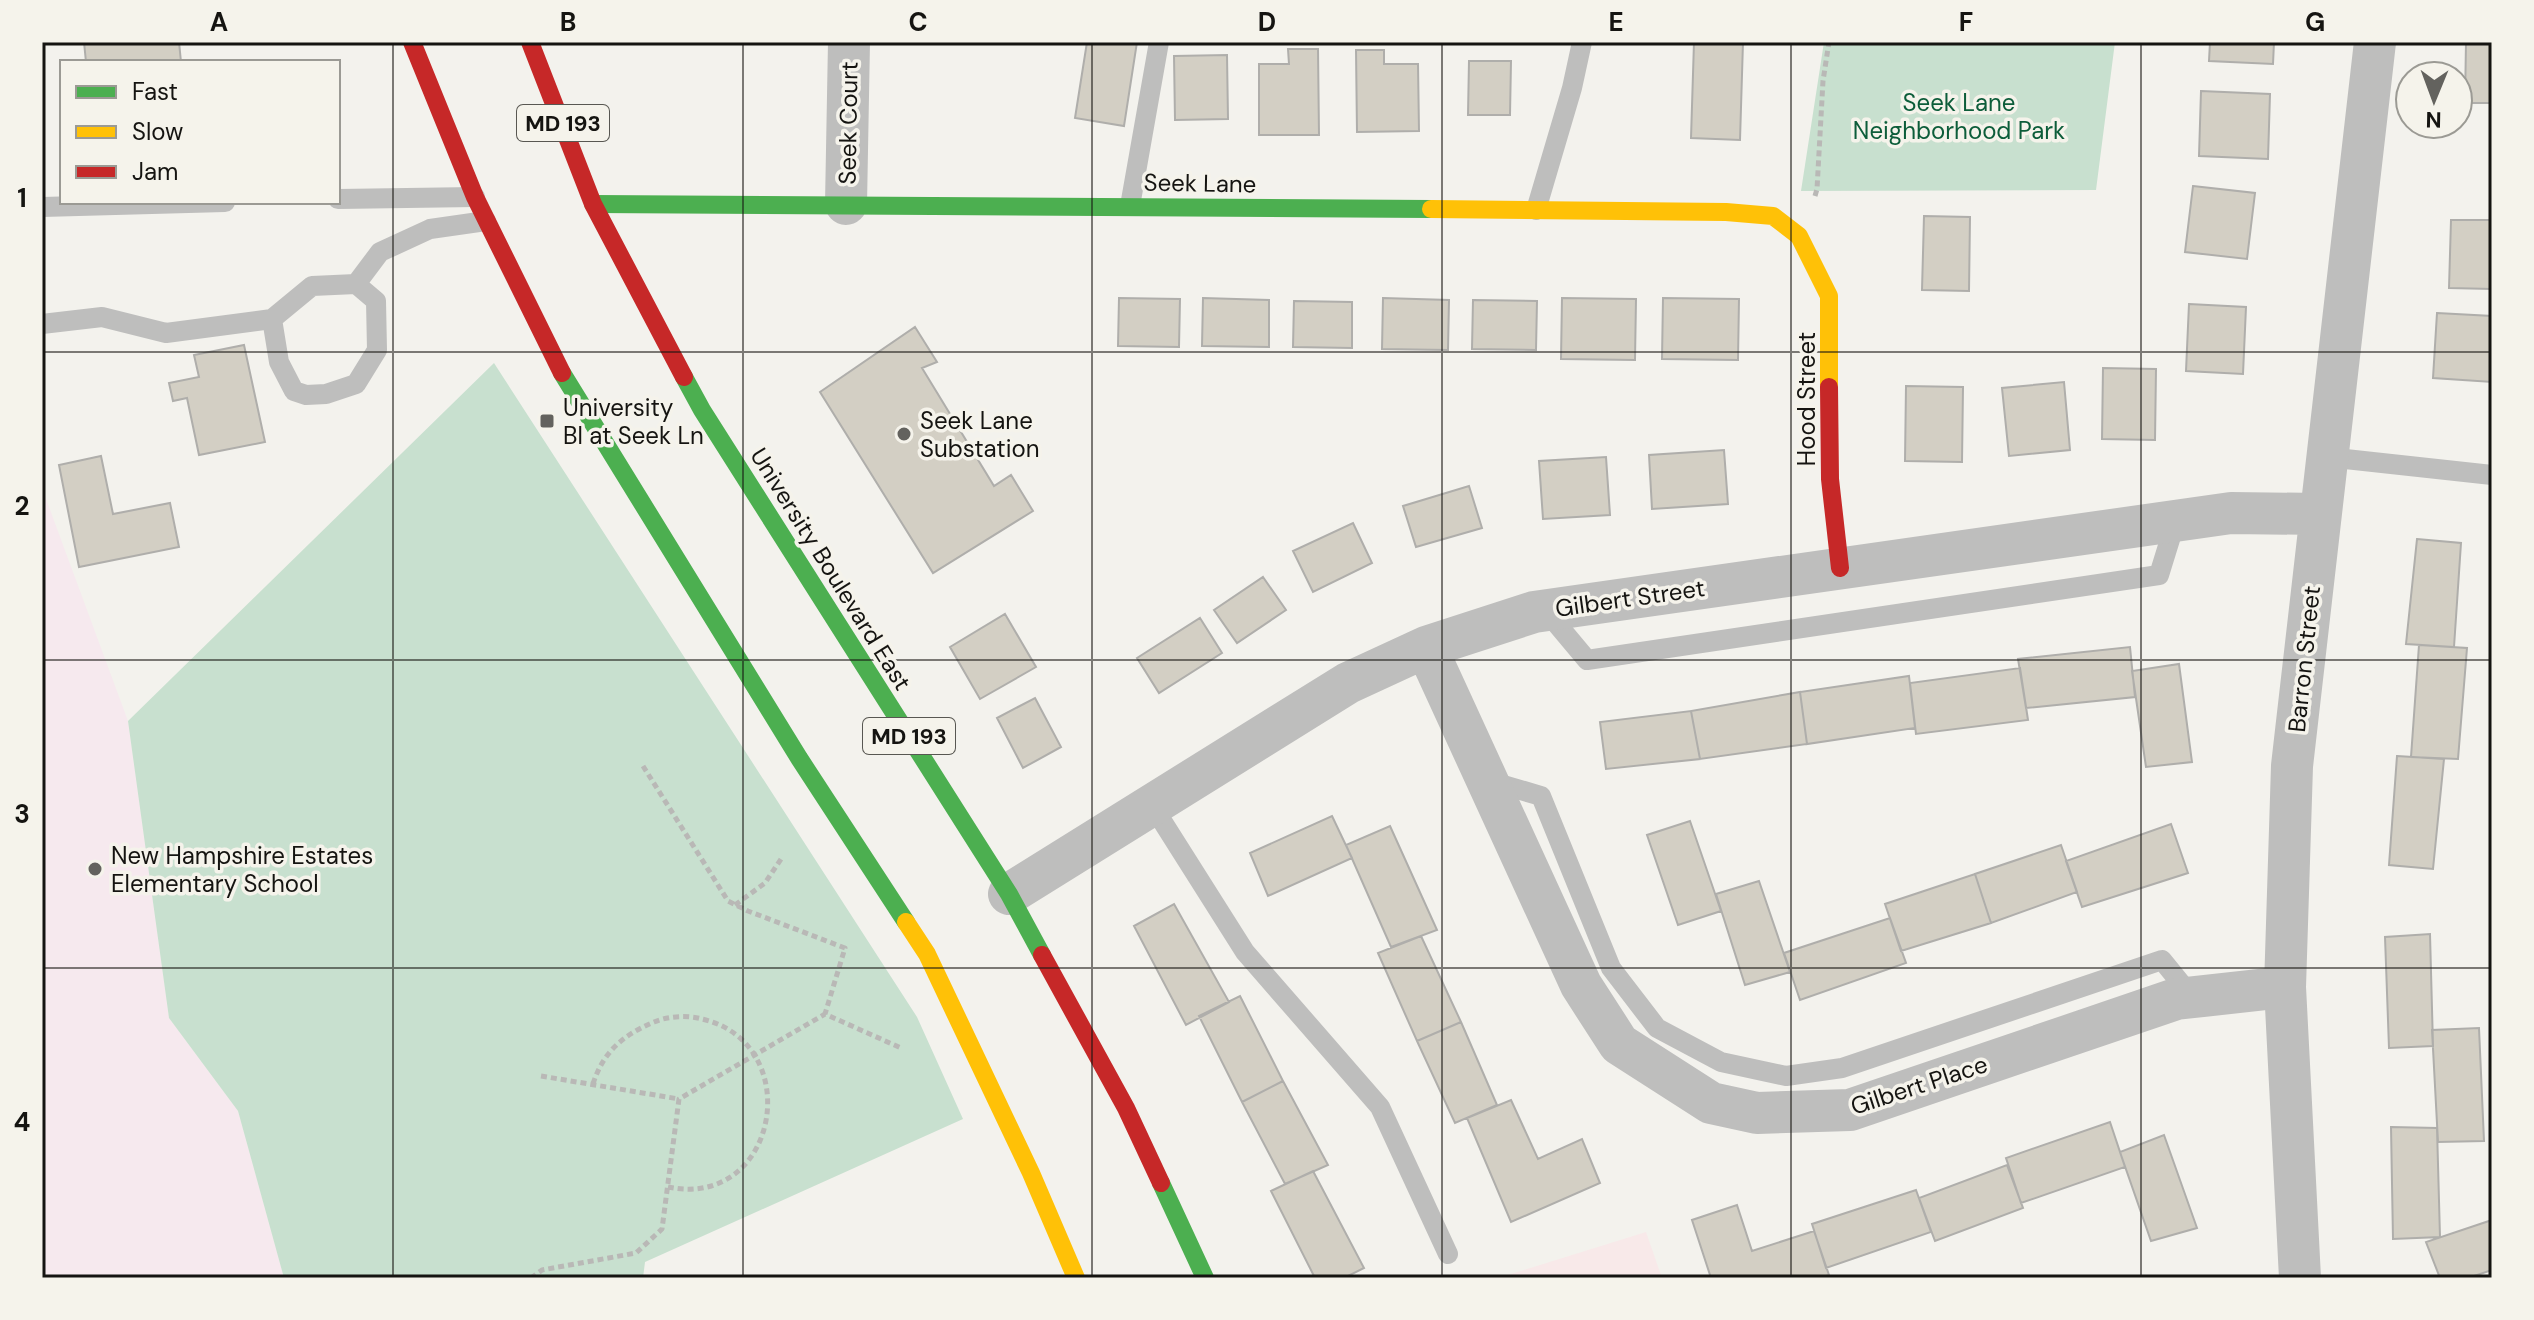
<svg xmlns="http://www.w3.org/2000/svg" width="2534" height="1320" font-family="'DM Sans',sans-serif">
  <style>
    .commercial { fill: #f8e9e9 }
    .education { fill: #f6e9ee }
    .green { fill: #c8e0cf }
    .building { fill: #d3cfc4; stroke: #afaeab; stroke-width: 2 }
    .lines { fill: none; stroke-linecap: round; stroke-linejoin: round }
    .path { stroke: #b9b8b6; stroke-width: 5; stroke-dasharray: 6 4; stroke-linecap: butt }
    .lane { stroke: #bebebd; stroke-width: 20 }
    .street { stroke: #bebebd; stroke-width: 42 }
    .fast { stroke: #4caf50; stroke-width: 18 }
    .slow { stroke: #ffc107; stroke-width: 18 }
    .jam { stroke: #c62828; stroke-width: 18 }
    .grid { fill: none; stroke: #151411; stroke-width: 2; stroke-opacity: 0.55 }
    .poi-dot { fill: #63625e; stroke: #f5f3eb; stroke-width: 3 }
    .labels { text-anchor: middle; dominant-baseline: central; stroke-width: 7; stroke-linejoin: round; paint-order: stroke }
    .shield { fill: #f5f3eb; stroke: #585752; stroke-width: 2 }
    .shield-label { font-size: 22px; font-weight: bold; fill: #151411 }
    .park-label { font-size: 24px; fill: #0d5d3a; stroke: #f5f3eb }
    .street-label { font-size: 24px; fill: #151411; stroke: #f5f3eb }
    .poi-label { font-size: 24px; fill: #151411; stroke: #f5f3eb; text-anchor: start }
    .neatline { fill: none; stroke: #151411; stroke-width: 3 }
    .grid-label { font-size: 26px; text-anchor: middle; font-weight: bold; fill: #151411 }
  </style>
  <rect width="100%" height="100%" fill="#f3f2ed"/>
  <path class="commercial" d="M1646,1232L1662,1278H1498Z"/>
  <path class="education" d="M42,488L128,721L169,1018L238,1111L284,1278H42Z"/>
  <path class="green" d="M1824,42H2115L2096,190L1801,191Z
    M494,363L917,1017L963,1119L645,1262L643,1278H284L238,1111L169,1018L128,721Z"/>
  <path class="building" d="M84,42H179L181,62H86Z
    M1087,42H1137L1124,126L1075,118Z
    M1694,42H1743L1740,140L1691,138Z
    M2210,42H2274L2273,64L2209,61Z
    M2466,42H2492V103H2465Z
    M1288,49H1318L1319,135H1259V64H1289Z
    M1356,50H1384V64H1418L1419,131L1357,132Z
    M1227,55L1228,119L1175,120L1174,56Z
    M1469,61H1511L1510,115H1468Z
    M2201,91L2270,94L2268,159L2199,156Z
    M2193,186L2255,193L2247,259L2185,252Z
    M1924,216L1970,217L1969,291L1922,290Z
    M2451,220H2492V289L2449,288Z
    M1119,298L1180,299L1179,347L1118,346Z
    M1203,298L1269,300V347L1202,346Z
    M1383,298L1449,300L1448,350L1382,349Z
    M1562,298L1636,299L1635,360L1561,359Z
    M1663,298L1739,299L1738,360L1662,359Z
    M1473,300L1537,301L1536,350L1472,349Z
    M1294,301L1352,302V348L1293,347Z
    M2189,304L2246,307L2243,374L2186,371Z
    M2437,313L2492,316V382L2433,378Z
    M915,327L937,362L922,368L994,486L1011,475L1033,511L933,573L820,392Z
    M244,345L265,442L199,455L187,398L173,401L169,383L199,377L194,355Z
    M2103,368L2156,369L2155,440L2102,439Z
    M2064,382L2070,450L2009,456L2002,388Z
    M1906,386L1963,387L1962,462L1905,461Z
    M1724,450L1728,504L1652,509L1649,455Z
    M101,456L113,514L170,503L179,547L79,567L59,465Z
    M1606,457L1610,515L1543,519L1539,461Z
    M1469,486L1482,528L1416,547L1403,506Z
    M1353,523L1372,563L1313,592L1293,551Z
    M2417,539L2461,543L2454,647L2406,644Z
    M1263,577L1286,610L1237,643L1214,610Z
    M1005,614L1036,667L980,699L950,647Z
    M1200,618L1222,653L1159,693L1137,658Z
    M2419,645L2467,648L2458,759L2411,757Z
    M2130,647L2135,697L2026,708L2018,659Z
    M2179,664L2192,762L2146,767L2132,671Z
    M2020,668L2028,720L1916,734L1910,683Z
    M1909,676L1915,728L1807,744L1800,692Z
    M1800,692L1807,744L1700,759L1691,711Z
    M1035,698L1061,747L1023,768L997,718Z
    M1691,711L1700,759L1606,769L1600,722Z
    M2397,756L2444,759L2433,869L2389,865Z
    M1332,816L1352,858L1268,896L1250,853Z
    M1690,821L1721,911L1678,925L1647,835Z
    M2171,824L2188,873L2082,907L2066,861Z
    M1390,826L1437,930L1391,947L1346,845Z
    M2061,845L2077,892L1991,923L1975,874Z
    M1975,874L1991,923L1901,951L1885,904Z
    M1759,881L1790,972L1745,985L1716,894Z
    M1174,904L1229,1002L1186,1025L1134,926Z
    M1890,918L1906,963L1800,1000L1784,953Z
    M2430,934L2433,1046L2389,1048L2385,937Z
    M1421,936L1461,1022L1417,1041L1378,953Z
    M1240,996L1283,1081L1242,1102L1199,1016Z
    M1461,1022L1497,1105L1455,1123L1417,1041Z
    M2479,1028L2484,1141L2438,1142L2432,1030Z
    M1283,1081L1328,1165L1285,1184L1242,1102Z
    M1511,1100L1538,1159L1582,1139L1600,1183L1511,1222L1467,1118Z
    M2110,1122L2125,1167L2021,1203L2006,1158Z
    M2391,1127L2437,1128L2440,1237L2393,1239Z
    M2164,1135L2197,1228L2151,1241L2120,1152Z
    M2007,1165L2023,1208L1935,1241L1919,1198Z
    M1313,1171L1364,1268L1344,1278H1315L1271,1191Z
    M1916,1190L1931,1232L1826,1268L1812,1224Z
    M1737,1205L1752,1251L1814,1231L1829,1275L1820,1278H1711L1692,1220Z
    M2492,1220V1270L2468,1278H2440L2426,1242Z"/>
  <g class="lines">
    <path class="path" d="M1815,196L1817,189L1823,81L1829,42
      M643,766L728,901L748,911L845,948L825,1014
      M735,905L765,883L781,859
      M541,1076L679,1099
      M593,1084C603,1052 623,1035 654,1022C668,1016 687,1015 702,1019C807,1043 779,1210 668,1187
      M531,1278L542,1270L636,1253L662,1229L679,1099L825,1014L901,1048"/>
    <path class="lane" d="M338,199L475,197
      M1130,206L1159,42
      M42,207L225,202
      M1536,210L1572,88L1582,42
      M356,284L380,252L430,229L486,221
      M42,324L102,317L166,333L272,319L312,286L356,284L376,301L377,350L356,384L326,394L306,395L294,391L279,362L272,319
      M2327,457L2492,475
      M1546,611L1587,660L2159,575L2176,520
      M1490,781L1541,796L1611,968L1657,1028L1721,1062L1786,1076L1842,1068L2162,960L2192,997
      M1152,805L1245,952L1380,1107L1448,1254"/>
    <path class="street" d="M846,204L849,42
      M1426,647L1581,985L1619,1044L1711,1103L1757,1113L1850,1110L2176,999L2285,987
      M1009,894L1348,683L1426,647L1534,612L2231,513L2320,514
      M2300,1278L2285,987L2292,766L2375,42"/>
    <path class="fast" d="M593,204L1431,209
      M562,373L799,758L906,922
      M684,377L702,410L1009,894L1042,955
      M1161,1183L1205,1278"/>
    <path class="slow" d="M1431,209L1726,212L1773,216L1799,236L1829,296V387
      M906,922L927,954L1031,1173L1076,1278"/>
    <path class="jam" d="M412,42L475,197L562,373
      M530,42L593,204L684,377
      M1829,387L1830,479L1840,568
      M1042,955L1126,1108L1161,1183"/>
  </g>
  <path class="grid" d="M393,42V1278M743,42V1278M1092,42V1278M1442,42V1278M1791,42V1278M2141,42V1278M42,352H2492M42,660H2492M42,968H2492"/>
  <g class="poi-dot">
    <rect x="539" y="413" width="16" height="16" rx="4"/>
    <circle cx="904" cy="434" r="8"/>
    <circle cx="95" cy="869" r="8"/>
  </g>
  <g class="labels">
    <g class="shield">
      <rect x="517" y="105" width="92" height="36" rx="6"/>
      <rect x="863" y="718" width="92" height="36" rx="6"/>
    </g>
    <g class="shield-label">
      <text x="563" y="123">MD 193</text>
      <text x="909" y="736">MD 193</text>
    </g>
    <g class="park-label">
      <text x="1959" y="102">Seek Lane<tspan x="1959" dy="28">Neighborhood Park</tspan></text>
    </g>
    <g class="street-label">
      <text transform="translate(848 123) rotate(-89)">Seek Court</text>
      <text transform="translate(1200 183) rotate(1)">Seek Lane</text>
      <text transform="translate(1806 399) rotate(-90)">Hood Street</text>
      <text transform="translate(831 569) rotate(58)">University Boulevard East</text>
      <text transform="translate(1630 598) rotate(-8)">Gilbert Street</text>
      <text transform="translate(2304 659) rotate(-84)">Barron Street</text>
      <text transform="translate(1919 1085) rotate(-18)">Gilbert Place</text>
    </g>
    <g class="poi-label">
      <text x="563" y="407">University<tspan x="563" dy="28">Bl at Seek Ln</tspan></text>
      <text x="920" y="420">Seek Lane<tspan x="920" dy="28">Substation</tspan></text>
      <text x="111" y="855">New Hampshire Estates<tspan x="111" dy="28">Elementary School</tspan></text>
    </g>
  </g>
  <rect width="2534" height="1320" fill="none" stroke="#f5f3eb" stroke-width="88"/>
  <rect x="60" y="60" width="280" height="144" fill="#f5f3eb" stroke="#9b9a94" stroke-width="2"/>
  <rect x="76" y="86" width="40" height="12" fill="#4caf50" stroke="#9b9a94" stroke-width="2"/>
  <text x="132" y="100" font-size="24" fill="#151411">Fast</text>
  <rect x="76" y="126" width="40" height="12" fill="#ffc107" stroke="#9b9a94" stroke-width="2"/>
  <text x="132" y="140" font-size="24" fill="#151411">Slow</text>
  <rect x="76" y="166" width="40" height="12" fill="#c62828" stroke="#9b9a94" stroke-width="2"/>
  <text x="132" y="180" font-size="24" fill="#151411">Jam</text>
  <g transform="translate(2434 100) rotate(181)"><circle r="38" fill="#f5f3eb" stroke="#9b9a94" stroke-width="2"/>
  <path d="M0-6L14 30L0 20L-14 30Z" fill="#63625e"/>
  <text y="-12" font-size="22" font-weight="bold" text-anchor="middle" fill="#151411">N</text>
  </g>
  <rect x="44" y="44" width="2446" height="1232" class="neatline"/>
  <g class="grid-label">
    <text x="219" y="31">A</text>
    <text x="568" y="31">B</text>
    <text x="918" y="31">C</text>
    <text x="1267" y="31">D</text>
    <text x="1616" y="31">E</text>
    <text x="1966" y="31">F</text>
    <text x="2315" y="31">G</text>
    <text x="22" y="207">1</text>
    <text x="22" y="515">2</text>
    <text x="22" y="823">3</text>
    <text x="22" y="1131">4</text>
  </g>
</svg>
